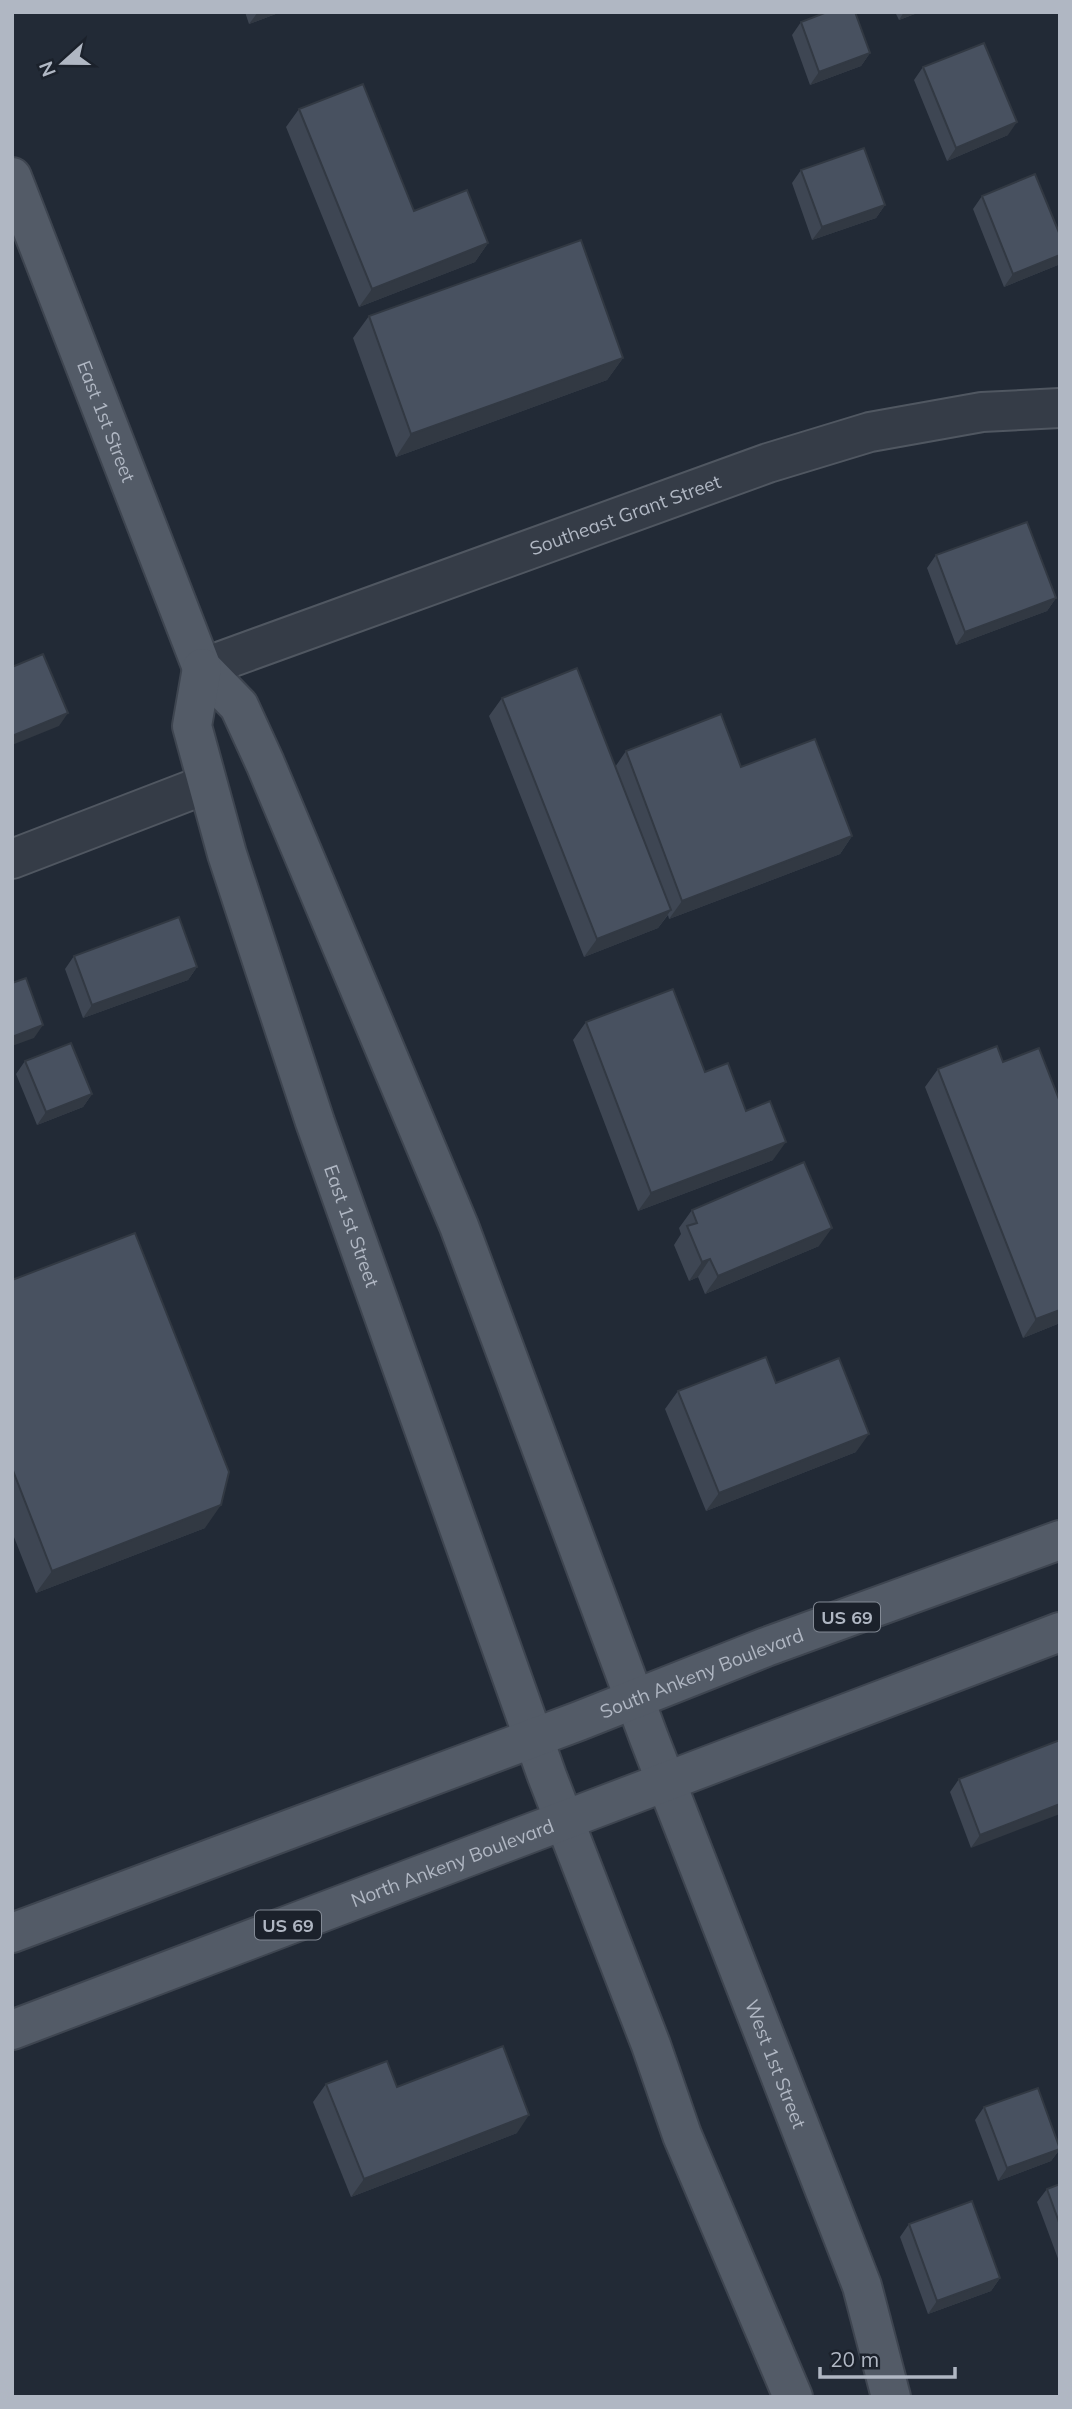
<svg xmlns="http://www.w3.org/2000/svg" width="1072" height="2409" font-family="Mulish,sans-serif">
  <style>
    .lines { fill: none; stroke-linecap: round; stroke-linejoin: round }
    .minor-casing { stroke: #505761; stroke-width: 42 }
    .major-casing { stroke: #3e4550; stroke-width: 42 }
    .minor { stroke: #353c47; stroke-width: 38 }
    .major { stroke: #535b67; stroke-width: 38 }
    .wall { fill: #3e4653 }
    .shaded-wall { fill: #323943 }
    .building { fill: #485160; stroke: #323943; stroke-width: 2 }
    .labels { text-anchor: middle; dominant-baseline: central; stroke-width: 7; stroke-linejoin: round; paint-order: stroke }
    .shield { fill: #1b212b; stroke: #838a95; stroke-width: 2 }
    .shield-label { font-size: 18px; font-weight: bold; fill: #b0b7c3 }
    .street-label { font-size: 19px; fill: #b0b7c3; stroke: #1b212b }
  </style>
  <rect width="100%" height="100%" fill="#222a36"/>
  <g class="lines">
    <g class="minor-casing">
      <g id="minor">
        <path id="s1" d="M202,668L768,463L870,432L982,412L1060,408"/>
        <path d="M12,859L207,784"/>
      </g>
    </g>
    <g class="major-casing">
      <g id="major">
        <path id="s2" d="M12,177L202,668L239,706L265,763L459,1226L649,1738L862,2286L891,2397"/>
        <path id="s3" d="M202,668L192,726L227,854L315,1122L547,1776L651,2045L682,2135L793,2397"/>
        <path id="s4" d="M12,1933L579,1721L766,1647L1060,1540"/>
        <path id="s5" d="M12,2030L1060,1632"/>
      </g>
    </g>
    <use href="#minor" class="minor"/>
    <use href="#major" class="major"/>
  </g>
  <path class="wall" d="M245,12H281L249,24Z
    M895,12H920L899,20Z
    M801,22L870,53L861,66L810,85L792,35Z
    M923,67L1008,135L947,161L914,80Z
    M299,109L414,211L488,243L475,262L359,307L286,127Z
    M801,170L885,205L876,218L812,240L792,183Z
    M982,196L1058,265L1004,287L973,209Z
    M369,316L623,358L607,380L396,457L353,338Z
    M936,555L1056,598L1047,611L956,645L927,568Z
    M502,698L615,767L626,751L741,767L852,836L840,854L669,919L668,915L658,928L584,957L489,716Z
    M74,956L197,967L188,980L83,1018L65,969Z
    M586,1022L705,1072L746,1111L773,1160L638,1211L573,1040Z
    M25,1061L92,1094L83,1107L37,1125L16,1074Z
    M1003,1062L1060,1323L1023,1338L925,1087L938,1069Z
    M692,1210L819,1246L705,1294L698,1277L689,1281L674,1245L681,1234L679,1228Z
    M12,1280L205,1528L36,1593L12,1532Z
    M776,1383L856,1452L706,1511L665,1409L678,1391Z
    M1060,1740L971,1848L950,1792L959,1779Z
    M326,2084L397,2087L517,2133L351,2197L313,2102Z
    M984,2107L1060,2149L1051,2161L998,2181L975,2120Z
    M1060,2184V2264L1037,2202L1047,2189Z
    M909,2224L1000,2278L991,2291L928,2314L900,2237Z"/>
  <path class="shaded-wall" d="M258,12H281L249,24Z
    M904,12H920L899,20Z
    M870,53L861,66L810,85L819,72Z
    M1017,122L1008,135L947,161L956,148Z
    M885,205L876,218L812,240L822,227Z
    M488,243L475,262L359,307L372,289Z
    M1060,255V262L1058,265L1004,287L1013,274Z
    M623,358L607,380L396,457L411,434Z
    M1056,598L1047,611L956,645L965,632Z
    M68,713L59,726L12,745V736Z
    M852,836L840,854L669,919L682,901Z
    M671,910L658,928L584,957L597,939Z
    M197,967L188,980L83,1018L92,1005Z
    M43,1025L34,1038L12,1046V1037Z
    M92,1094L83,1107L37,1125L46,1112Z
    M786,1142L773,1160L638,1211L651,1193Z
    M832,1228L819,1246L705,1294L718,1276Z
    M710,1259L698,1277L689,1281L702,1262Z
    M1060,1310V1323L1023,1338L1036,1319Z
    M869,1434L856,1452L706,1511L719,1493Z
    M221,1505L205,1528L36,1593L52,1571Z
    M1060,1804V1814L971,1848L980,1835Z
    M529,2115L517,2133L351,2197L364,2179Z
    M1060,2149L1051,2161L998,2181L1007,2168Z
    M1000,2278L991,2291L928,2314L937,2301Z"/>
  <path class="building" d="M827,12H855L870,53L819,72L801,22Z
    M984,43L1017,122L956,148L923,67Z
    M363,84L414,211L467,190L488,243L372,289L299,109Z
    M864,148L885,205L822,227L801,170Z
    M1035,174L1060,235V255L1013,274L982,196Z
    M581,240L623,358L411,434L369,316Z
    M1027,522L1056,598L965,632L936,555Z
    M43,654L68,713L12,736V667Z
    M577,668L671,910L597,939L502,698Z
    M721,714L741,767L815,739L852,836L682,901L626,751Z
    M179,917L197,967L92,1005L74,956Z
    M26,978L43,1025L12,1037V983Z
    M673,989L705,1072L728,1063L746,1111L770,1101L786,1142L651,1193L586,1022Z
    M71,1043L92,1094L46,1112L25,1061Z
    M997,1046L1003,1062L1039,1048L1060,1102V1310L1036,1319L938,1069Z
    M804,1162L832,1228L718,1276L710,1259L702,1262L687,1226L697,1223L692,1210Z
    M135,1233L229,1472L221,1505L52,1571L12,1468V1280Z
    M766,1357L776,1383L839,1358L869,1434L719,1493L678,1391Z
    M1060,1740V1804L980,1835L959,1779Z
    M503,2046L529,2115L364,2179L326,2084L387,2061L397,2087Z
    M1038,2088L1060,2149L1007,2168L984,2107Z
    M1060,2184V2225L1047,2189Z
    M972,2201L1000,2278L937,2301L909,2224Z"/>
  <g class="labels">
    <g class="shield">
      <rect x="814" y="1602.5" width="66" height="29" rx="5"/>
      <rect x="255" y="1910.5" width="66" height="29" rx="5"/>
    </g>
    <g class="shield-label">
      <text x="847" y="1617">US 69</text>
      <text x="288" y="1925">US 69</text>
    </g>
    <g class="street-label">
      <text stroke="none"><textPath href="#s2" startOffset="262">East 1st Street</textPath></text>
      <text stroke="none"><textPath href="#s1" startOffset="450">Southeast Grant Street</textPath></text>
      <text stroke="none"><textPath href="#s3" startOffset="584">East 1st Street</textPath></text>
      <text stroke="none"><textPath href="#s4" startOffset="737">South Ankeny Boulevard</textPath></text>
      <text stroke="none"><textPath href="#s5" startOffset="471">North Ankeny Boulevard</textPath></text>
      <text stroke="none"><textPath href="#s2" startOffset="2040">West 1st Street</textPath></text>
    </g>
  </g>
  <rect width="1072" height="2409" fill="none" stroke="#b0b7c3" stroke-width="28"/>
  <g transform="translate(63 63) rotate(249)" stroke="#1b212b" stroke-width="5" paint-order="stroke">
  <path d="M0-5L12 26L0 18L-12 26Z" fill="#b0b7c3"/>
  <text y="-10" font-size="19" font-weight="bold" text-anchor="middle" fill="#b0b7c3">N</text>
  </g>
  <path d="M820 2367v10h135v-10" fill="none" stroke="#b0b7c3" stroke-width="3.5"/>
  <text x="830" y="2367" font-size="21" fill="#b0b7c3" stroke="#1b212b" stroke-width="5" paint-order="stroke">20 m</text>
</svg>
